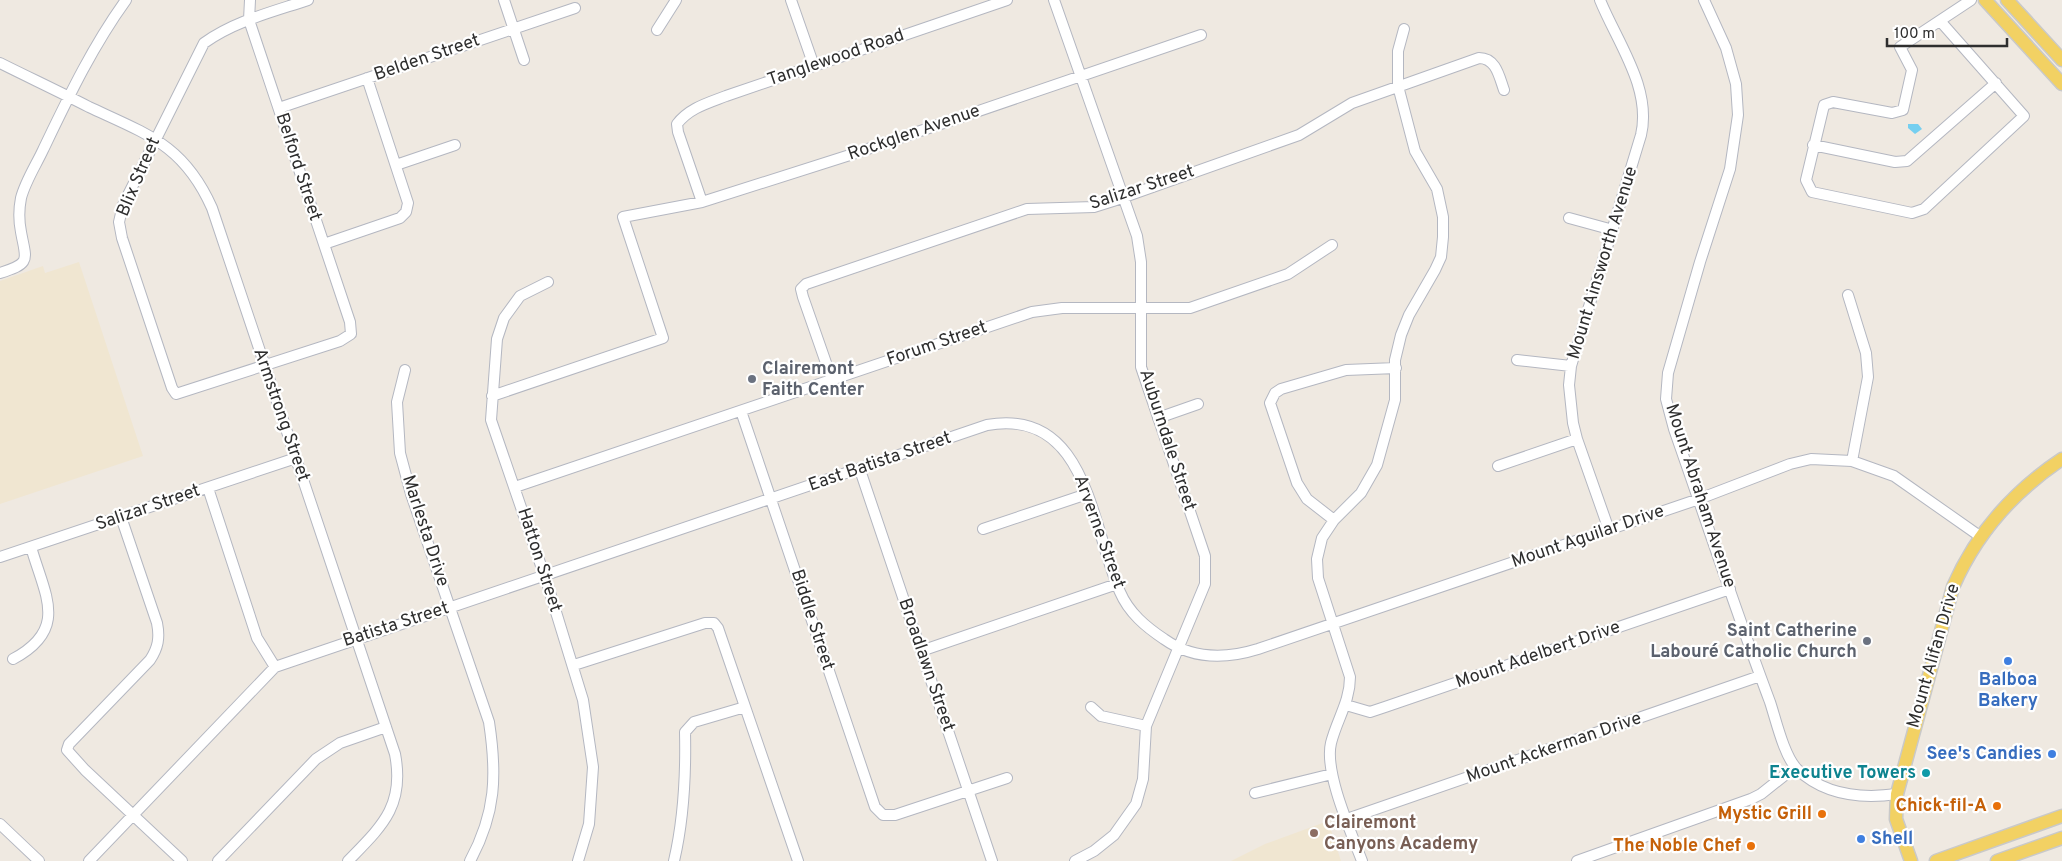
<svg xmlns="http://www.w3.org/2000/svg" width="2062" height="861" font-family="Overpass,sans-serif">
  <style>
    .education { fill: #f0e6d1 }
    .water { fill: #75cff0 }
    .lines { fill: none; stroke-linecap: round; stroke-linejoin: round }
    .minor-casing { stroke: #b4b7c1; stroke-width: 12 }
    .major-casing { stroke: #c9c9c9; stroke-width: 15 }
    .minor { stroke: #fff; stroke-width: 10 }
    .major { stroke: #f2d163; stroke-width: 12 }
    .worship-dot { fill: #6b7280; stroke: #fff; stroke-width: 2 }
    .shop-dot { fill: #3f7fe0; stroke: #fff; stroke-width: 2 }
    .culture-dot { fill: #0f9aa8; stroke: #fff; stroke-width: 2 }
    .food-dot { fill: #e8710a; stroke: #fff; stroke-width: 2 }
    .education-dot { fill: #8d6e63; stroke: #fff; stroke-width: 2 }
    .labels { text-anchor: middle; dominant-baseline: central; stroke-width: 4.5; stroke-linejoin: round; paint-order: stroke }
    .street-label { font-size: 18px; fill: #2e2e2e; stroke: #fff }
    .worship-label { font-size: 18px; font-weight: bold; fill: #5b616d; stroke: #fff; text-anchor: start }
    .shop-label { font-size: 18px; font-weight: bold; fill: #366cbe; stroke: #fff }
    .culture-label { font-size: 18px; font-weight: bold; fill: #0d838f; stroke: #fff; text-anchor: end }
    .food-label { font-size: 18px; font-weight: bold; fill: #c56008; stroke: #fff; text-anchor: end }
    .education-label { font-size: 18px; font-weight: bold; fill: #785e54; stroke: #fff; text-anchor: start }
  </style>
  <rect width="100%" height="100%" fill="#efe9e1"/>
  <path class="education" d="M79,262L143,456L0,504V281L43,266L45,273Z
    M1328,821L1341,861H1231L1265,844Z"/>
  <path class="water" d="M1908,124H1918L1922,129L1915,134L1908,128Z"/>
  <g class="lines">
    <g class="minor-casing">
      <path id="minor" d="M250,0L249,20L350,322L351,334L340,341L176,394L172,388L122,238L119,222L123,205L204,43C235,21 272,12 308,0
        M504,0L524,60
        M791,0L814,66
        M1054,0L1137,236L1141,262V367L1200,541L1205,556V584L1146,726L1143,779L1136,804L1114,835L1094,851L1075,861
        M1600,0C1617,42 1652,88 1641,135L1571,366L1569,385L1573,423L1577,439L1609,530
        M1704,0L1726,48L1736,84L1738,115L1730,169L1700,262L1668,373L1666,399L1674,429C1706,520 1736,612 1770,702C1776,720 1784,756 1797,769C1824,795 1861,799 1897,794
        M1941,22L2024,116L1924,209L1912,213L1812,192L1806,180L1824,105L1833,102L1892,113L1903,110L1912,70L1900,47L1971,0
        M657,30L676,0
        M0,63C30,78 60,92 89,107C147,134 184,145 212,208L395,754C405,806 382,826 348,861
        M279,108L575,8
        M1813,145L1895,162L1907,161L1996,83
        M396,165L455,145
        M702,202L678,132L677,124C689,108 708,103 726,96L1007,0
        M1569,218L1613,230
        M324,244L400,218L406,212L408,203L367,78
        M0,273C32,263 26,260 21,232C19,222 19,208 21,198C25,182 36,165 43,150C68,98 92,47 126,0
        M548,282L520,296L504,318L497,339L491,420L548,586L583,700L593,767L589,824L578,861
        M1848,295L1866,353L1868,377L1852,461
        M1517,360L1571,366
        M405,370L397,402L400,453L411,494L489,722C497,775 496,813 470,861
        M832,380L803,297L801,289L806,284L1027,209L1094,207L1113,201L1299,135L1352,103L1479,58C1496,58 1499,76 1504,90
        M492,396L663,338L623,217L702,202L853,154L1201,35
        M741,411L875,807L883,815H895L1007,778
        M1158,418L1198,404
        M1498,466L1577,439
        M860,470L992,861
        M515,487L1032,312L1062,308H1190L1288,274L1332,245
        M208,488L257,638L275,667
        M121,517L157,623C160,638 158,648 150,660L69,744L67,750L85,770L182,861
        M1334,520L1307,499L1297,483L1270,403L1275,393L1281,389L1346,370L1396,368
        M983,529L1087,494
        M0,557L296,458
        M921,651L1117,584
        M13,659C69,629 45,596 31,547
        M574,665L705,623H714L718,628L798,861
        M1346,705L1370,712L1385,707L1730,589
        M1091,707L1101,716L1146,726
        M1255,793L1332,774
        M1347,819L1760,676
        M0,824L39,861
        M89,861L275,667L987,425C1088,407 1091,527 1120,592C1129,613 1146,627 1164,639C1192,659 1226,659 1258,649L1699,499L1790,464L1811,459L1852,461L1894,476L1981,537
        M218,861L316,759L340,743L386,727
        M674,861C684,818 686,776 685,732L694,722L745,707
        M1362,861C1351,832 1324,772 1331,743C1337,719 1350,702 1350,677L1318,578L1317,559L1322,538L1334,520L1361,493L1377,465L1395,400V360L1401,335L1409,315L1435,270L1441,257L1443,237V217L1437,189L1415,151L1398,86V51L1404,29
        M1577,861L1751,799L1761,794L1795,767"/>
    </g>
    <g class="major-casing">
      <path id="major" d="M1985,0L2062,84
        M2007,0L2062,60
        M1911,861L1896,819L1897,794L1953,587C1976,534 2014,491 2062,459
        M1936,861L2062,816
        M1997,861L2062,838"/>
    </g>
    <use href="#minor" class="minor"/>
    <use href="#major" class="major"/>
  </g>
  <g class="worship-dot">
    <circle cx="752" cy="379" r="5"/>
    <circle cx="1867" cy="641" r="5"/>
  </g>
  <g class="shop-dot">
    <circle cx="2008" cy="661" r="5"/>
    <circle cx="2052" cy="754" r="5"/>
    <circle cx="1861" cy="839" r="5"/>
  </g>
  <circle class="culture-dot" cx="1926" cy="773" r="5"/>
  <g class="food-dot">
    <circle cx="1997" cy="806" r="5"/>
    <circle cx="1822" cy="814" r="5"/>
    <circle cx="1751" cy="846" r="5"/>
  </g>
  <circle class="education-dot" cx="1314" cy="833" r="5"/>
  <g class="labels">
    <g class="street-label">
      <text transform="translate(427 58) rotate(-19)">Belden Street</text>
      <text transform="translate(836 58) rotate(-19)">Tanglewood Road</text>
      <text transform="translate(914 133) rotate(-19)">Rockglen Avenue</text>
      <text transform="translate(298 167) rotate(72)">Belford Street</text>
      <text transform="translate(139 177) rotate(-67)">Blix Street</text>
      <text transform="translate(1142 188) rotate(-18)">Salizar Street</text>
      <text transform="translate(1603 263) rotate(-73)">Mount Ainsworth Avenue</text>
      <text transform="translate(937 344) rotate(-19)">Forum Street</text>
      <text transform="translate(281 415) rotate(71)">Armstrong Street</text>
      <text transform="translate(1167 440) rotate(72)">Auburndale Street</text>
      <text transform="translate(880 462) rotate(-19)">East Batista Street</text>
      <text transform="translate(1700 496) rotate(72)">Mount Abraham Avenue</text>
      <text transform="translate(148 508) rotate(-19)">Salizar Street</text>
      <text transform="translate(425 531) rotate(72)">Marlesta Drive</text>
      <text transform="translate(1099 532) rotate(70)">Arverne Street</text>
      <text transform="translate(1588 537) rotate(-19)">Mount Aguilar Drive</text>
      <text transform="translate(539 560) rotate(72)">Hatton Street</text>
      <text transform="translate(812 620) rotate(72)">Biddle Street</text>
      <text transform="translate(396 625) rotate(-18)">Batista Street</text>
      <text transform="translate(1538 655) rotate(-19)">Mount Adelbert Drive</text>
      <text transform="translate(1934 656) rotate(-74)">Mount Alifan Drive</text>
      <text transform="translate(926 665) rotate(71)">Broadlawn Street</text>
      <text transform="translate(1554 748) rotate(-19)">Mount Ackerman Drive</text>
    </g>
    <g class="worship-label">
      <text x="762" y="369">Clairemont<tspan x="762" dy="21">Faith Center</tspan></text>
      <text x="1857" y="631" text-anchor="end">Saint Catherine<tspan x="1857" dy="21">Labouré Catholic Church</tspan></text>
    </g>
    <g class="shop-label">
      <text x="2008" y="680">Balboa<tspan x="2008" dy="21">Bakery</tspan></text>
      <text x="2042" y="754" text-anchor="end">See's Candies</text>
      <text x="1871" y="839" text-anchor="start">Shell</text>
    </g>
    <g class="culture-label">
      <text x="1916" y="773">Executive Towers</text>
    </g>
    <g class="food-label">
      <text x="1987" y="806">Chick-fil-A</text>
      <text x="1812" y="814">Mystic Grill</text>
      <text x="1741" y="846">The Noble Chef</text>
    </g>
    <g class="education-label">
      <text x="1324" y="823">Clairemont<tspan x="1324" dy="21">Canyons Academy</tspan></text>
    </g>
  </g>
  <path d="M1887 38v8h120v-8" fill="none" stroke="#2e2e2e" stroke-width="2.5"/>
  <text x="1894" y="38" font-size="15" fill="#2e2e2e" stroke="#ffffff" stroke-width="4" paint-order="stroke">100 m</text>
</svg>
